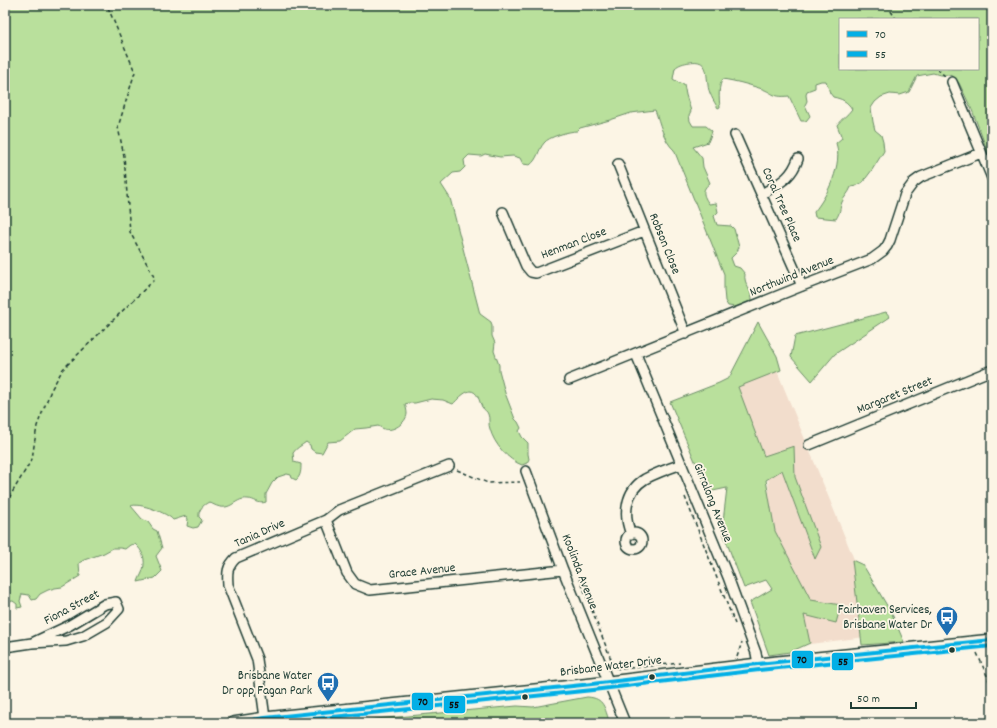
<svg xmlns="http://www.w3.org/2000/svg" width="997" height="728" font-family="Dekko,sans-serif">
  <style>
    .built { fill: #f2ddcc }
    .green { fill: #b9e09c; stroke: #6c8e68; fill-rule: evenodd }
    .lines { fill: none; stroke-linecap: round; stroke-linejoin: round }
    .minor-casing { stroke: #1f3d34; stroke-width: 12 }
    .major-casing { stroke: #1f3d34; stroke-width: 14 }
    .path { stroke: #1f3d34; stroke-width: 1.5; stroke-dasharray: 4 3; stroke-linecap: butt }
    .minor { stroke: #fcf5e5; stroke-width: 9 }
    .major { stroke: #fcf5e5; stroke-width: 11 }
    .bus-1-casing { stroke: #fcf5e5; stroke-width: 7 }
    .bus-2-casing { stroke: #fcf5e5; stroke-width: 7 }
    .bus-1 { stroke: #02afe6; stroke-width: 4 }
    .bus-2 { stroke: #02afe6; stroke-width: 4 }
    .bus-dot { fill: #1f3d34; stroke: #fcf5e5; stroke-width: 1.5 }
    .labels { text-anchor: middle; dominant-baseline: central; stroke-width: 3.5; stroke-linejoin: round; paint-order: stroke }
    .street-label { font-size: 13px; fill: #1f3d34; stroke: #fcf5e5 }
    .poi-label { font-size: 13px; fill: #1f3d34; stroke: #fcf5e5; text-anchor: end }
    .line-badge { stroke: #fcf5e5; stroke-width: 1.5 }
    .pale-badge-label { font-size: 11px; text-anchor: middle; font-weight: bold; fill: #111 }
  </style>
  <rect width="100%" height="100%" fill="#fcf5e5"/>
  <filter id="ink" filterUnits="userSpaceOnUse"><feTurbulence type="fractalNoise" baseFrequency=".025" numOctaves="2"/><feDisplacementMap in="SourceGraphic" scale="8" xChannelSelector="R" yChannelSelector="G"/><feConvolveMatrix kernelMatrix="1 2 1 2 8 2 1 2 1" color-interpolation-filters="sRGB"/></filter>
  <g filter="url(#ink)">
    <path class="built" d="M775,366L858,569L873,636L802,645L770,531L768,471L732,385Z"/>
    <path class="green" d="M5,5H992V163L972,110L959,83L953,76L948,75H940L933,73L917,76L909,92L900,95L890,94L881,97L875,102L871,108L873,122L875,130L881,135L883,142L884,151L872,170L863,182L856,186L851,187C849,193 844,197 842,202C839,210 841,211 836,219L815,217L814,212C828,195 843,164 836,143L842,138L837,125C841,119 847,116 852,109C847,101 842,99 833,97L830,93L826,81H821L815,83V88L807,91L806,95L807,101L805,105L810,116L806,121H801L789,96C771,98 774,92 759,88C747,84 735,81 723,79C718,85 719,99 720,107L718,108C714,102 708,91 708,85C706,72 708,59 690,62C684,63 679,64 675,68L673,79L679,83L684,84L686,95L691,111L689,115L690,121L693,126H706L712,131L710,137L708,142L693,147L702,158L703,167L710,183C701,190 703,195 709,204L716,203L718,212L714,216L717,225L731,226L734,229L739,247L737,252L731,258L734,266L740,268L745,274C743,284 753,291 752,301L736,307L728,306L725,301L724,290V274L674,150C663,140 660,123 655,110L631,113L610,120L580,128L577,131C569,131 548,137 544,143C538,150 538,159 530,165L523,164L520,158L513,156L500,157L485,154L481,156L469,155L464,160L465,167L460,172L453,173L441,184L450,198L480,314L491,322L492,326V336L495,343L494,351L499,365V370L505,393L515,419L518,422L521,428L519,431L522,437L528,443V454L529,459L527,463L522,465C508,460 494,444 490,429C488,425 490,418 488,414C487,411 484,410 482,407C479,401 478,391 470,391C464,392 457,400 453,404L443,400L431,399L415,403H409L405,404C406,407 407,411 407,414C406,423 393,432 384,429C382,428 380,427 378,426L366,428L355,429L340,441L328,442L322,453L315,452L311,449L310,445L306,442C301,446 296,448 293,453L294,462L301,464C301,470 301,476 296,480L292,478L291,475L287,474L278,477L272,483L266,494V502C258,505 255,499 248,499C233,497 231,516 209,502C203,505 198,510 199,517L202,520L198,527L193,528L187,526L188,519L186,516L173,520C168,513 138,502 131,506L142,519L148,522L153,529L157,531L162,548L156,556L162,571L155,578L138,582C139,578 142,574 143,570C146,559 143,551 135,544L130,545L125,549L120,548H113L104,553L84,560L79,563L80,576L62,587L55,588L48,590L40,594L36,599L32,600L29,595L22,594L20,601L22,607L17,608V604L13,601L5,602ZM840,19H978V69H840Z
      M886,312L890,317L835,354L812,381L791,357L795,336Z
      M758,322L777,356L781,370L738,387L764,456L794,446L795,477L821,547L815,559L782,470L766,480L775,531L811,600L841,605L836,623L804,615L810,643L790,652L769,655L750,602L772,589L766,580L744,588L722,530L727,488L708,492L670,402L719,383L729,378Z
      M852,560L863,565L892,614L904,642L862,645Z
      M587,697C605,698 604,708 610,723H332L517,706L533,707Z"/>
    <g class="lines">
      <g class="minor-casing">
        <path id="minor" d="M952,82L992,178
          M735,135L802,286
          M618,164L686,334
          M762,194C779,183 791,179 798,159
          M503,212L526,266L531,272L536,273L644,231
          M636,354L728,577L756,653L758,664
          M569,380L802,286L872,259L883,251L887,246L890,240L905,194L914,182L921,177L981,153
          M809,445L992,370
          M526,471L563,570L625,723
          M326,520L347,573L355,584L370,590L563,570
          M626 541a8 8 0 1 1 16 0a8 8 0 1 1-16 0Z
          M631,534C623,515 625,491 645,479C656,473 670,468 682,464
          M5,647L32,643L66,641L83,636L107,622L119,609L116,602L105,604L70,625L32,643
          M265,718L257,659L228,585C227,572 227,567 236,558L326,520L339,510L449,466"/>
      </g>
      <g class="major-casing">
        <path id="major" d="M233,723L265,718L592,684L758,664L992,640"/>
      </g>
      <path class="path" d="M887,5L896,19
        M937,69L946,77
        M457,470L488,483L520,482
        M685,497L735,624
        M5,502L6,503L32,459L37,426L51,390L63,369L155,279L130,232L124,156L118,127L135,72L107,5
        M579,577L614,667L620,669L680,663
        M977,653L992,687
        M737,657L742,642
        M991,723L992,713"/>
      <use href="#minor" class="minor"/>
      <use href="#major" class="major"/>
      <g class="bus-1-casing">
        <path id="bus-1" d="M233,723L265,718L592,684L758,664L992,640"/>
      </g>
      <g class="bus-2-casing">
        <path id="bus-2" d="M275,723L593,690L759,670L992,646"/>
      </g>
      <use href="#bus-1" class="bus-1"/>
      <use href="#bus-2" class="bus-2"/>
    </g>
  </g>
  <defs>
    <g id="bus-pin" transform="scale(1.15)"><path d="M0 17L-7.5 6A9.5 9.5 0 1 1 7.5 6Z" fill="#1f6fb2" stroke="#fcf5e5"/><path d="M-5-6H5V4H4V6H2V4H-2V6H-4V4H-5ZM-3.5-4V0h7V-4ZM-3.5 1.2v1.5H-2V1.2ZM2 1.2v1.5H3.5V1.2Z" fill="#fff"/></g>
  </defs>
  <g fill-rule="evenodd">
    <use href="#bus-pin" x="947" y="617"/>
    <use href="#bus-pin" x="328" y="683"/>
  </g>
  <g class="bus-dot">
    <circle cx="952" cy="650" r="3.5"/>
    <circle cx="652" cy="677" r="3.5"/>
    <circle cx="525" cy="697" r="3.5"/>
  </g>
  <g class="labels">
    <g class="street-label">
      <text transform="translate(781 205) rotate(66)">Coral Tree Place</text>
      <text transform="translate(574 244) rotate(-21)">Henman Close</text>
      <text transform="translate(664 244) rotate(68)">Robson Close</text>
      <text transform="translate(792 277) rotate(-22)">Northwind Avenue</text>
      <text transform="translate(895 396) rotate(-22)">Margaret Street</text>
      <text transform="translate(712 503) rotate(68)">Girralong Avenue</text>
      <text transform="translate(260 534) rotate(-24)">Tania Drive</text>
      <text transform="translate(422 572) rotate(-6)">Grace Avenue</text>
      <text transform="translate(579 572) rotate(69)">Koolinda Avenue</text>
      <text transform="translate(72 608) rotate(-28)">Fiona Street</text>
      <text transform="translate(611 667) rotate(-7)">Brisbane Water Drive</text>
    </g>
    <g class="poi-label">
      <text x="932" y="610">Fairhaven Services,<tspan x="932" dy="15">Brisbane Water Dr</tspan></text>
      <text x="312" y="676">Brisbane Water<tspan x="312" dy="15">Dr opp Fagan Park</tspan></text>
    </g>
  </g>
  <g class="line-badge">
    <rect x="791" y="650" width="23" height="19" rx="4" fill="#02afe6"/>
    <rect x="831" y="652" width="23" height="19" rx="4" fill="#02afe6"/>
    <rect x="411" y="692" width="23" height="19" rx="4" fill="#02afe6"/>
    <rect x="443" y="695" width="23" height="19" rx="4" fill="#02afe6"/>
  </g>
  <g class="pale-badge-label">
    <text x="802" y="663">70</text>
    <text x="843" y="665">55</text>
    <text x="423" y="705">70</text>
    <text x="454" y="708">55</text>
  </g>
  <rect width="997" height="728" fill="none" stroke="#fcf5e5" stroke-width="20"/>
  <rect x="10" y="10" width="977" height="708" fill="none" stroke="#1f3d34" stroke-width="1.5" filter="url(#ink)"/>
  <rect x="839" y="18" width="140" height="52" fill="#fcf5e5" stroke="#a4ab9e"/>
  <rect x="847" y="31" width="20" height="6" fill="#02afe6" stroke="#a4ab9e"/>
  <text x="875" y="38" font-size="12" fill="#1f3d34">70</text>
  <rect x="847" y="51" width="20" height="6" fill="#02afe6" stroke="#a4ab9e"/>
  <text x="875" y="58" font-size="12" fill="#1f3d34">55</text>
  <path d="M851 702v6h65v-6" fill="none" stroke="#1f3d34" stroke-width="2"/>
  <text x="857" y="702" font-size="12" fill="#1f3d34" stroke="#fcf5e5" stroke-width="3" paint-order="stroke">50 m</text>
</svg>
